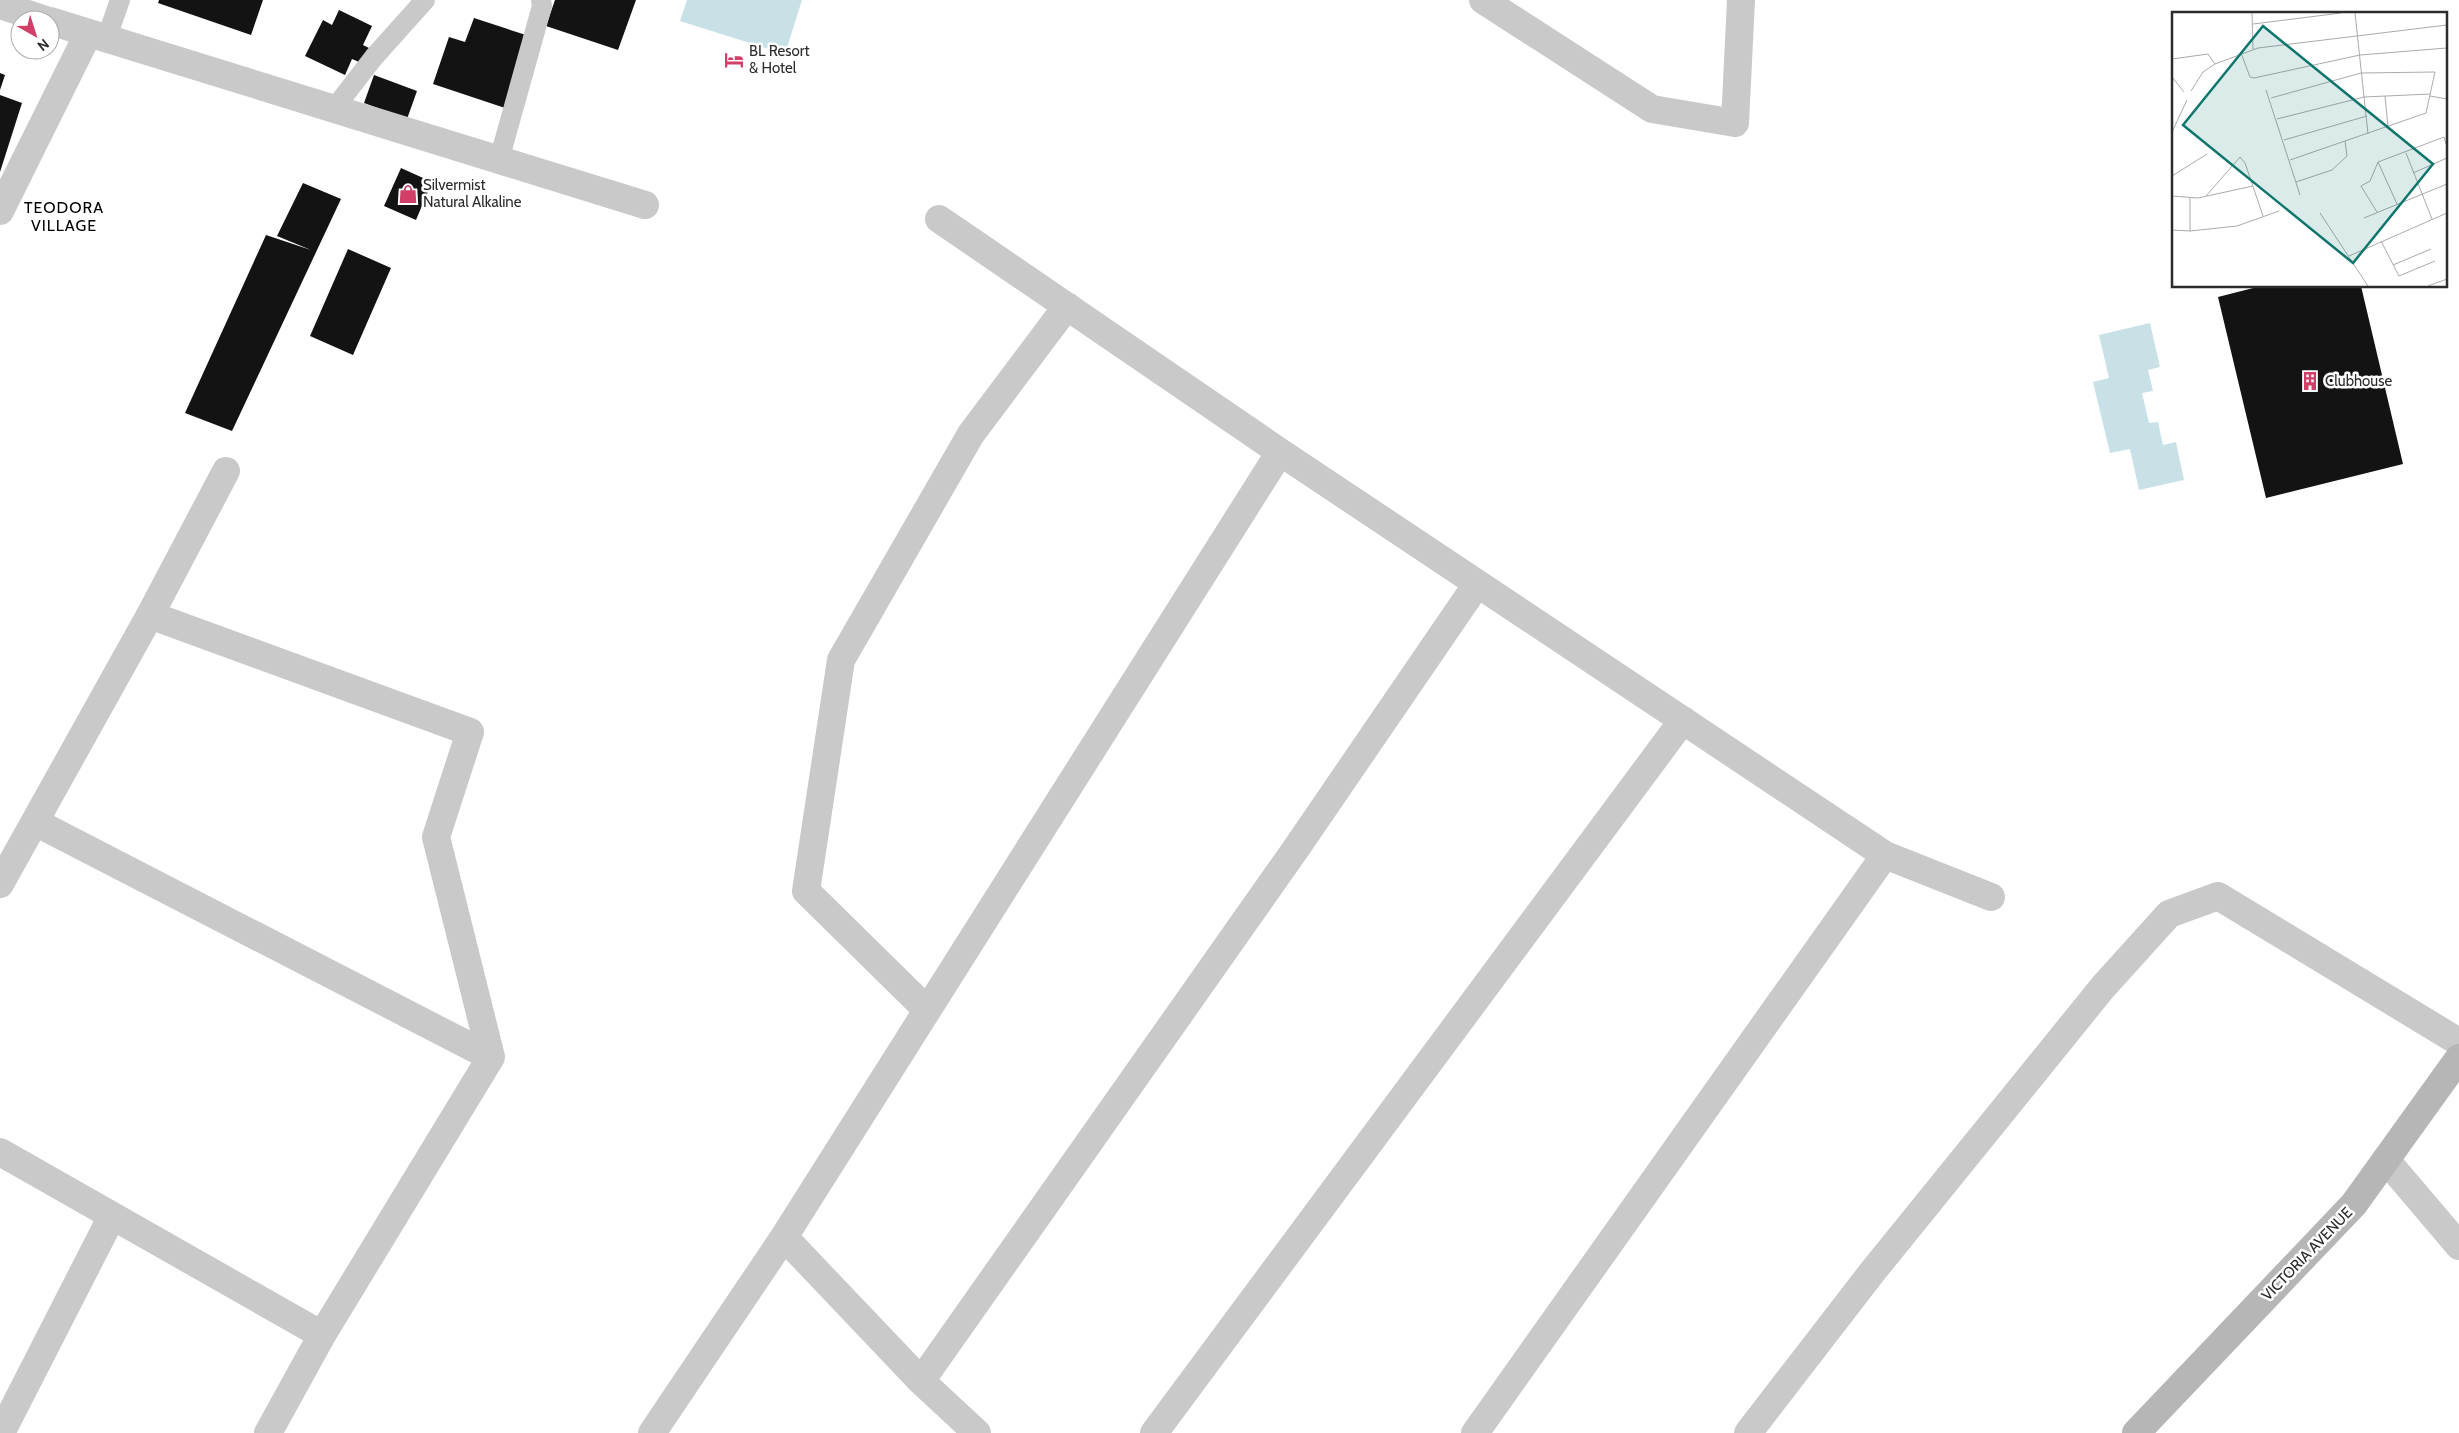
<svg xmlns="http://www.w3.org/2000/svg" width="2459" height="1433" font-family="Cabin,sans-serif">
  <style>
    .water { fill: #c8e1e6 }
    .building { fill: #131313 }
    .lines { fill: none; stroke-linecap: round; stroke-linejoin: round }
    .lane { stroke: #c9c9c9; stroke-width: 20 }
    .street { stroke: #c9c9c9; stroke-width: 28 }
    .secondary { stroke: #b6b6b6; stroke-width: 28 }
    .labels { text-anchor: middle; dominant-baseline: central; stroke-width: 5; stroke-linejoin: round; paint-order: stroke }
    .poi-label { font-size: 15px; fill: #2c2c2c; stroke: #fff; text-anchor: start }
    .street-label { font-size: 15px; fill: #2c2c2c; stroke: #fff }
    .neighbourhood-label { font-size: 16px; letter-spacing: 1px; fill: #000; stroke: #fff }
    .inset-road { fill: none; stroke: #ababab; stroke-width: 1 }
    .view { fill: #0f766e; fill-opacity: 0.15; stroke: #0f766e; stroke-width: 2.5 }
    .inset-edge { fill: none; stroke: #2c2c2c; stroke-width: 2.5 }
  </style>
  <rect width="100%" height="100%" fill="#fff"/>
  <path class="water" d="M687,0H802L785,54L680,21Z
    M2150,323L2160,367L2148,370L2153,391L2142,393L2149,423L2158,422L2163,445L2176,442L2184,480L2139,490L2130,449L2110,453L2093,382L2109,378L2099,335Z"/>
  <path class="building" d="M159,0H263L251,35L158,3Z
    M555,0H636L618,50L546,26Z
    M339,10L372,26L363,45L373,50L366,65L352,59L345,75L305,56L323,20L332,25Z
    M474,18L529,36L505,108L433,84L449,37L465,42Z
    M0,73L5,75L0,90Z
    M374,75L417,91L407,119L364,103Z
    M0,95L22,103L0,172Z
    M401,168L432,182L416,220L384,206Z
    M303,183L341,199L232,431L185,413L266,235L311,250L277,236Z
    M348,249L391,268L353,355L310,336Z
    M2261,286H2361L2403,464L2266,498L2218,297Z"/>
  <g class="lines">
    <path class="lane" d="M106,40L120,0
      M333,110L374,57L425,0
      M499,160L542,6L541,0"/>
    <path class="street" d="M1483,0L1652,109L1735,123L1741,0
      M0,5L46,20
      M50,21L645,205
      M0,211L88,34
      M939,219L1280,452L1885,855L1991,897
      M150,615L470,732L436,837L491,1057L322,1335L268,1433
      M35,822L491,1057
      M0,884L150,615L226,471
      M927,1010L806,891L841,660L971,434L1067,306
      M0,1152L322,1335
      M2386,1160L2459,1246
      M784,1237L921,1381L977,1433
      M921,1381L1295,850L1477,584
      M1,1433L112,1216
      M652,1433L784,1237L1280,452
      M1154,1433L1683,720
      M1475,1433L1885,855
      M1748,1433L1873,1271L2103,987L2169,914L2218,896L2459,1042"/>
    <path class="secondary" d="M2136,1433L2354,1204L2459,1058"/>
  </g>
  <defs>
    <g id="hotel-bare" transform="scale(1.5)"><path d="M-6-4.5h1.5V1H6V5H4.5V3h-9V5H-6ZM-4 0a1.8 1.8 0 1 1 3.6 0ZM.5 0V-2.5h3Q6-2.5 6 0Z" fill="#d13f68" stroke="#fff" stroke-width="2.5" paint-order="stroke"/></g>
    <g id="shop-bare" transform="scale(1.5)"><path d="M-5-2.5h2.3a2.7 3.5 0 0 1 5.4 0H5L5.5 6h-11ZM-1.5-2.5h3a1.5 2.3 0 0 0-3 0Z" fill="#d13f68" stroke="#fff" stroke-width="2.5" paint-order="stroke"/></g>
    <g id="building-bare" transform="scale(1.5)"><path d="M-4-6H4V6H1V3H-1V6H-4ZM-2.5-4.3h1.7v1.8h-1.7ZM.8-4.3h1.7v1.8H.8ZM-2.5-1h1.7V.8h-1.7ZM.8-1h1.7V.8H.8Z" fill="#d13f68" stroke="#fff" stroke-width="2.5" paint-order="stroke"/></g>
  </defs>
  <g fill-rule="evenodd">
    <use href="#hotel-bare" x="734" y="60"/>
    <use href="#shop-bare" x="408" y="194"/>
    <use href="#building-bare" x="2310" y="381"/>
  </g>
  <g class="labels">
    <g class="poi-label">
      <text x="749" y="51">BL Resort<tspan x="749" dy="17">&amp; Hotel</tspan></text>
      <text x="423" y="185">Silvermist<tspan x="423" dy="17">Natural Alkaline</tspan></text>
      <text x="2325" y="381">Clubhouse</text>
    </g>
    <g class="street-label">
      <text transform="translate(2307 1254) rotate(-46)">VICTORIA AVENUE</text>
    </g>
    <g class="neighbourhood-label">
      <text x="64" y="207">TEODORA<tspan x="64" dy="18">VILLAGE</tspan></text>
    </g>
  </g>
  <g transform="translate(2172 12)">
    <rect width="275" height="275" fill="#fff"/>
    <path class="inset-road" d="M80,1L81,37M183,1L196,122M81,12L169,1M69,41L78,65L82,66L188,43L275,36M0,47L36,42L43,52M0,65L12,80M94,78L128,183M19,79L31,60L43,52L86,36L275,13M213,84L216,115M258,84L275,87M99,86L189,61L263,60L254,101L118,148M105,107L192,85L258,82M0,120L15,88M112,128L195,104M234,141L260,207M206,150L225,192M241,161L275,146M0,164L35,142M124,170L160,158L175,144L173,129M0,184L26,186L81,174M34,184L68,145L73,151L91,204M18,186V219M205,200L189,174L198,169L206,150L272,125L275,135M148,201L196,274M192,206L275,172M0,218L18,219L65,214L107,199M209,229L227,264L263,249M177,244L275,201M221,253L259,237M256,274L275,267"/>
    <path class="view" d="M91,14L261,152L181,251L11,113Z"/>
    <rect width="275" height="275" class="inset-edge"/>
  </g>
  <g transform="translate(35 35) rotate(141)"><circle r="24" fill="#ffffff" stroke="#ababab"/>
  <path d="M0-4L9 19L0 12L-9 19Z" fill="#d13f68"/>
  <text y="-8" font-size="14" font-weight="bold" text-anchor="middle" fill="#2c2c2c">N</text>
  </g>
</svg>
